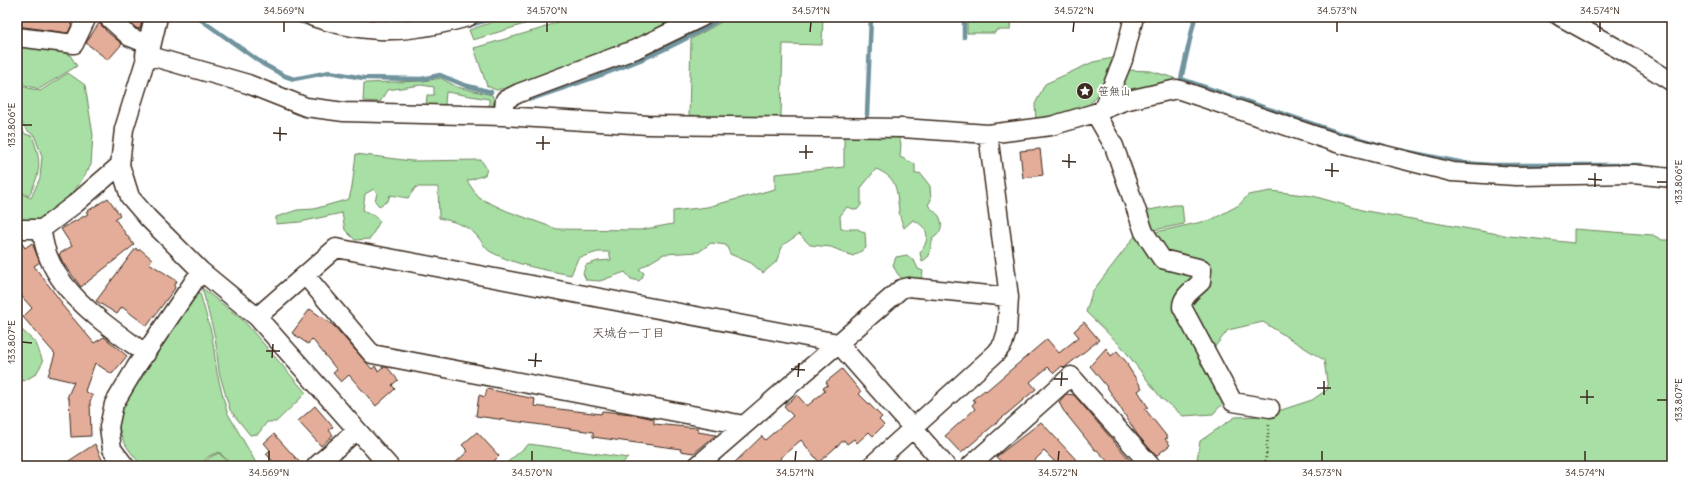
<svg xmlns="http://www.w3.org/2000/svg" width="1689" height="483" font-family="Delius,'Klee One',sans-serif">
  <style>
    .green { fill: #a7dfa4; stroke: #718461 }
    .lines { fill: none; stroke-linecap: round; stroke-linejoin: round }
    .stream { stroke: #6f939d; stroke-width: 4.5 }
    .building { fill: #e3ad99; stroke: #3b2a1e }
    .minor-casing { stroke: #3b2a1e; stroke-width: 21 }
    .tertiary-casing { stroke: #3b2a1e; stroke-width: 25 }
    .path { stroke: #3b2a1e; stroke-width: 2.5; stroke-dasharray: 1 3; stroke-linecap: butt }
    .minor { stroke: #fff; stroke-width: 18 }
    .tertiary { stroke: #fff; stroke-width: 22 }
    .ticks { fill: none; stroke: #3b2a1e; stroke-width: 1.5 }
    .labels { text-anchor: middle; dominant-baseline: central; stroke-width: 4; stroke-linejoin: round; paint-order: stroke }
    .poi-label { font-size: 11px; fill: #3b2a1e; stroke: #fff; text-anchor: start }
    .neighbourhood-label { font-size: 12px; fill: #3b2a1e; stroke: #fff }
    .neatline { fill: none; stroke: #3b2a1e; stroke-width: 1.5 }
    .ticks-label { font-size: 10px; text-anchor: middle; fill: #3b2a1e }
  </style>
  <rect width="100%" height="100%" fill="#fff"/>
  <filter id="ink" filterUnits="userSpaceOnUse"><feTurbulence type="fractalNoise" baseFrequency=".025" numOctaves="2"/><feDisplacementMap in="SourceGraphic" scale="8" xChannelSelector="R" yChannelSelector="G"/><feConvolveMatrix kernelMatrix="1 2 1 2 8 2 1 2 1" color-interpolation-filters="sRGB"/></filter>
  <g filter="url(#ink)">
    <path class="green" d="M508,17H547L473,40L469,30Z
      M570,17H692L669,30L511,87L496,90L487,86L474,48L540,29Z
      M730,17H823L822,45L783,44L781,116L769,119L694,118V115L689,116L691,39Z
      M967,17H1011L1010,30H996L995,33H967Z
      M17,44L53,49L70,55L77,66L39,89L17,83Z
      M1113,58C1107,74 1101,92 1089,105C1079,114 1050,118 1036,121L1035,104L1045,84L1093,62Z
      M1128,70L1151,71L1174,78L1173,85C1156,84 1141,88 1125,94L1119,87Z
      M68,73L85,85L93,135L91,165L78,186L49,217L17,227V192L31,198L40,178L42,156L34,135C15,125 17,103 17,85L40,91Z
      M441,78L457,87L492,95L494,99L493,107H489V99L446,92L445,104L434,107L426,106L427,95H434V87L421,85L387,90L380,102L363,101L364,83L424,81Z
      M17,119L25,134L32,136C42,162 41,171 29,196L17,190Z
      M844,134L898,135L901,144L900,157L915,164V174L920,173L930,186L931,200L928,205C931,209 936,212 939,216C944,224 941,234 933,238L929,256L922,262L920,253C930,239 930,228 913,220L904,228C902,222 899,216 899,210C896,189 898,178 876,169L861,188V205L857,210L847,207L840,216L841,229H858L865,233L866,248L853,256L831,247L810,245L799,234L783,245L776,262L763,273L751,263L730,254L726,245L711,243L699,252L664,254L639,269L644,273L642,278L639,281L631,279L625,272L600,281L586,280L583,273L586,265L598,261L611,260L609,252H598L578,258L571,275C545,270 515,265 491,252C485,249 482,241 477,236C466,224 454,222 439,218L438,187H416L408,198L390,195L388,201L379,206L375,201L377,193L374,189L365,194L363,210L373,215L380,221L370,239L355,240L345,230L342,213L300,222L276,224V217L297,210L314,209L349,199L352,187L356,154L412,161L481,160L487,169L485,175L467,181L479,198L507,211L557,229L640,230L673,224V211L707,207L775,189V174L844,167Z
      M1271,191L1313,196L1366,211L1510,236L1574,243V229L1653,235L1662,240H1672V466H1196L1200,441L1235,417L1263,416L1312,400L1328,389L1324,360L1263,322L1228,330L1210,353L1186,308L1206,283L1167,254L1151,233L1211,220L1239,205L1248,195Z
      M1174,205H1182L1184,224L1149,231L1140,212Z
      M1138,232L1198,273L1180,296L1227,399L1213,414L1183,416L1161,398L1122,347L1086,312L1092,292Z
      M907,255L915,262L918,269L923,271L922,277L916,282C903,282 898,277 893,265L896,257Z
      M202,288L243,320L306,393L276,422H267L258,434L250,435L230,410L219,372L215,337Z
      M199,290L212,335L217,373L227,412L255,461L256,466H233L219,452L209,456L199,466H142C127,448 114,434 121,409Z
      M17,330H22L36,343L43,362L36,374L24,381L17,378Z
      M529,444L628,458L619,466H503Z
      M219,453L231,466H201L210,457Z"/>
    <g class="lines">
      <path class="stream" d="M197,17L263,64L285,76L294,79L330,72L363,78L422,79L440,75L464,85L491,92
        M292,17L299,21L313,25
        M1195,17L1181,79L1342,134L1384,146
        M1544,17L1560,26
        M1662,17L1672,24
        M467,26L497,17
        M964,37V17
        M531,99C598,77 664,55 723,17
        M867,115L871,17
        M1399,150L1464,163L1491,165H1640"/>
    </g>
    <path class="building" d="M17,17H70V20L73,22L68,33L17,26Z
      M124,17H143L140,29L136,28Z
      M99,23L106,30H105L122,44L108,60L86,43Z
      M1040,149L1043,175L1023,178L1020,151Z
      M108,198L120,215L115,219L134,245L81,287L63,263L59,254L72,246L61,229L88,214L86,212Z
      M17,240H20L25,248L32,243L40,262L34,266L62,303L61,304L94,343L104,337L127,356L112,374L95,363L85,391L93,396L90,401L91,436L71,437L69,399L67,398L74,382L48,376L55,354L23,317L32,308L17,291Z
      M136,248L138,251L140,249L152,259L149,263L177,281L174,286L175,288L147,326L122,307L117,314L96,301Z
      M310,309L334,326L372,369L375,366L378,371L383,367H387L398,380L392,385L395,389L376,406L349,375L341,382L333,373L337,370L312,339L308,344L292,333Z
      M1084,322L1099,340L1064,368L1062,366L1054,373L1048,367L1030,382L1036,389L961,453L945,436L975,409L972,405L975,402L973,399L985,390L986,391L1047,339L1059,353L1079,337L1074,331Z
      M1106,348L1111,356L1117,351L1128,364L1127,365L1142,388L1138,391L1148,407L1145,409L1168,438L1165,439L1170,445L1156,456L1137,434L1107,387L1090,366Z
      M842,369L861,392L859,394L882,417L879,420L884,425L873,436L869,432L857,443L854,439L847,444L844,440L819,462L801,440L780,458L787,466H731L762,436L765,440L793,416L784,406L797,395L807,406L825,391L823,388L828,385L826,382Z
      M487,389L535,399L534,406L601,414L602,411L632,414L654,419V424L698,428V432L716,435L694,453L680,451L681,449L593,437V432L476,416L479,395L485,397Z
      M1066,394L1074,395L1135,466H1112L1097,450H1095L1063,410L1059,402Z
      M315,406L333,427L329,430L333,435L321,446L298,421Z
      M1041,422L1082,466H1059L1044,451L1029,466H1006L996,457Z
      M477,432L499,456L489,466H452L468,451L462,445Z
      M274,434L303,466H278L266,454L270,450L264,443Z
      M95,444L105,466H61Z"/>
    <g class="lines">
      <g class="minor-casing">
        <path id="minor" d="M108,17L130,37L150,45
          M313,17C371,36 411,33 468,17
          M1561,17L1633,57L1672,82
          M17,37L74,44L87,17
          M1103,109L1123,60L1134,17
          M1095,113L1114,146L1144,232L1162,259L1198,268L1202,270L1201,282C1193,290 1182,296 1182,307L1233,402L1270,408
          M503,116L505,100L519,93L636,49L702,17
          M17,229H42L75,204L120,165
          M42,229C45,286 104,323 146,354
          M305,275L372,354L744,425
          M257,317L336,248L838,343L946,466
          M125,466L112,449L109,427L114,404L136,367L201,271
          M316,466L356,431
          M389,466L257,317L201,271L148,218L130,197L120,165L124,129L147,55L248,84L306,107L344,112L503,116L648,125L902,128L988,134L1051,126L1095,113L1124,101L1177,89L1337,143L1452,172L1516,176L1633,174L1672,178
          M697,466L901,289L908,287L1009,297
          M871,466L996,353L1003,344L1007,331L1009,297L988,134
          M970,466L1071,376L1151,466"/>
      </g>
      <g class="tertiary-casing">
        <path id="tertiary" d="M147,55L156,17"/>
      </g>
      <path class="path" d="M1265,466L1269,425"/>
      <use href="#minor" class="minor"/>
      <use href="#tertiary" class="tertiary"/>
    </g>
  </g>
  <path class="ticks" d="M284,32V22M547,32V22M810,32L811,22M1073,32L1074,22M1337,32V22M1600,32V22M22,125H32M273,133L287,134M280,141V127M536,143H550M543,150V136M799,152H813M806,159V145M1062,161L1076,162M1069,168V154M1325,170L1339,171M1332,177V163M1588,179L1602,180M1657,182H1667M1595,187V173M22,342L32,343M266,351H280M272,358L273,344M528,360L542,361M535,367L536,353M791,369L805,370M798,377L799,363M1054,379H1068M1061,386L1062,372M1317,388H1331M1324,395V381M1580,397H1594M1657,400H1667M1587,404V390M269,461V451M532,461V451M795,461L796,451M1058,461L1059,451M1322,461V451M1585,461V451"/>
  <defs>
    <g id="sight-disc" transform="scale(0.9)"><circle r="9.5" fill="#3b2a1e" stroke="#fff"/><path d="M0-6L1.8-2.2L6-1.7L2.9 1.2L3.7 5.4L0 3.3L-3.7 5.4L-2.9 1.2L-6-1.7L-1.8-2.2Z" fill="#fff"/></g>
  </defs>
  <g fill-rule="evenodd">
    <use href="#sight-disc" x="1085" y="91"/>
  </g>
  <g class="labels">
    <g class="poi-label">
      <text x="1098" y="91">笹無山</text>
    </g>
    <g class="neighbourhood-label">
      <text x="628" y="332">天城台一丁目</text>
    </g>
  </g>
  <rect width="1689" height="483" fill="none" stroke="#fff" stroke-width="44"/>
  <rect x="22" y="22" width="1645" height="439" class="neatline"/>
  <g class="ticks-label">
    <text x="284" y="14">34.569°N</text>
    <text x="547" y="14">34.570°N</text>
    <text x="811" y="14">34.571°N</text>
    <text x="1074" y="14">34.572°N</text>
    <text x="1337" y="14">34.573°N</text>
    <text x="1600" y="14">34.574°N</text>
    <text transform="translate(11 125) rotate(-90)" y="4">133.806°E</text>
    <text transform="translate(1678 182) rotate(-90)" y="4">133.806°E</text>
    <text transform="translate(11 342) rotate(-90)" y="4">133.807°E</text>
    <text transform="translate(1678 400) rotate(-90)" y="4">133.807°E</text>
    <text x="269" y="476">34.569°N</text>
    <text x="532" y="476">34.570°N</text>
    <text x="795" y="476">34.571°N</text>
    <text x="1058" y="476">34.572°N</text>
    <text x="1322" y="476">34.573°N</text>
    <text x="1585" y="476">34.574°N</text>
  </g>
</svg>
